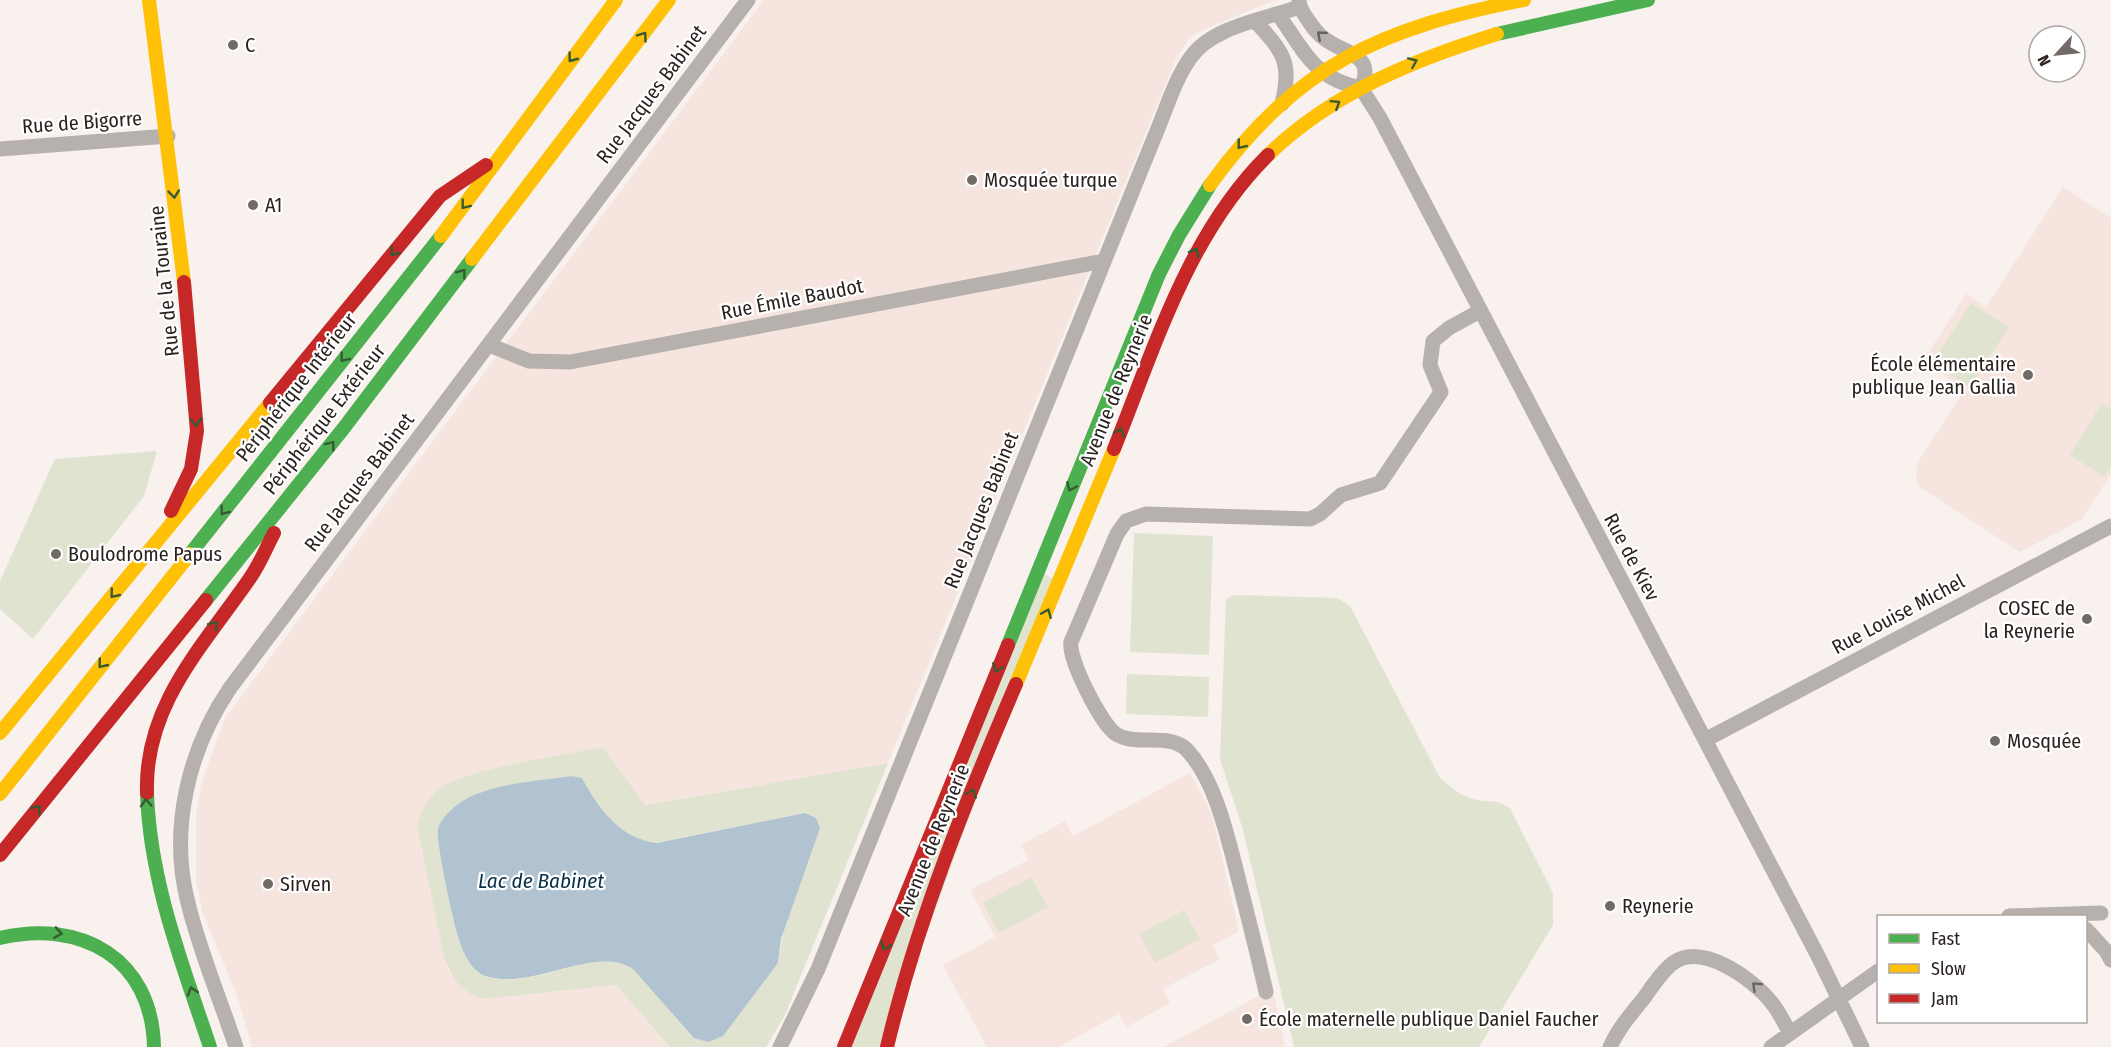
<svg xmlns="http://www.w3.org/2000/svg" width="2111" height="1047" font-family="'Fira Sans Condensed',sans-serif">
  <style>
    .built { fill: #f6e5de }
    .green { fill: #e1e3d1; fill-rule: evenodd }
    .water { fill: #b1c3d1 }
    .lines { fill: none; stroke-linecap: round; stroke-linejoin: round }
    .street { stroke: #b6b1ad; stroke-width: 15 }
    .fast { stroke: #4caf50; stroke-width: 14 }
    .slow { stroke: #ffc107; stroke-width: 14 }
    .jam { stroke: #c62828; stroke-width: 14 }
    .oneway { stroke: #69625f }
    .oneway2 { stroke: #385a33 }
    .poi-dot { fill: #726a67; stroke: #fff; stroke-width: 2 }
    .labels { text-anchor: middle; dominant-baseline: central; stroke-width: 4.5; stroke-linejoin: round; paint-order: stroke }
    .poi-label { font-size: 20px; fill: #2a221f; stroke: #fff; text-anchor: start }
    .street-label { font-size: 20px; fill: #2a221f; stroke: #fff }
    .water-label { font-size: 21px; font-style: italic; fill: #083047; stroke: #fff }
  </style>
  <rect width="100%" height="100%" fill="#f8f1ee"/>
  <path class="built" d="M764,0H1276L1202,30L1188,40L1175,61L888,763L644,805L603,747L469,775L452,781L417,825L444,958L450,973L484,999L616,985L670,1047H252L237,995L203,914L196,881V814L202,781L225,718Z
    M2063,187L2111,218V474L2081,520L2020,552L1918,486L1916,475L1918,462L1965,389L1923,361L1966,294L1986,307Z
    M1190,773L1212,814L1239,931L1213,945L1220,959L1163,989L1170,1003L1127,1027L1119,1014L1058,1047H987L943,965L995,937L970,890L1028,860L1021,845L1065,821L1073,836Z
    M1273,988L1285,1047H1164L1266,992Z"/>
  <path class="green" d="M1971,303L2009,327L1970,387L1932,363Z
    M2101,404L2111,410V466L2104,477L2070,455Z
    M157,451L144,496L33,639L0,609V581L55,459Z
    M1134,533L1213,536L1209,655L1130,652Z
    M1044,574L1056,580L885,1047H851Z
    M1234,595L1337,598L1350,606L1440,778C1450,786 1460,796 1473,799C1489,804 1492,797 1510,808L1553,893V925L1479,1047H1294L1243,830L1220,759L1226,599Z
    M1127,674L1209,677L1208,717L1126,714Z
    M603,747L645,805L888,763L784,1017L766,1047H670L616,985L484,999C461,993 453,979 444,958L417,825C421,810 429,797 442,787C469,768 566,755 603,747ZM571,776L582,779C598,808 620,839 656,843L805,813L778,963L772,970H634C593,940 525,1000 477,972L460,942L480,792Z
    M1031,877L1048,907L999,933L983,903Z
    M1184,910L1200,939L1155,963L1139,934Z"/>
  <path class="water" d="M571,776L582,778C598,808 620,839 657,843L805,813L816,818L820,828L781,939L778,963L723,1036L708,1042L694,1038L634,970C596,942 529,994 483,975C472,970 463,953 460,942C454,927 436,843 438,830C439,823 445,816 450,811C476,783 536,782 571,776Z"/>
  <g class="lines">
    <path class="street" d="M1299,0C1299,7 1302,11 1306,17C1312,26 1316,33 1325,39C1346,55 1376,54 1361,88
      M1278,14C1304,51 1314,79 1361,88
      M1256,22C1284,53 1292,62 1282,104
      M1361,88L1380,118L1819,958L1862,1047
      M0,149L168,136
      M489,345L529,361L570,362L1104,261
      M1705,740L2111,526
      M2009,916L2101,913
      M2086,929L2106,951L2111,960
      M1266,992C1258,956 1249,921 1240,885C1229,843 1217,782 1187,750C1170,732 1136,747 1116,734C1101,724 1068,659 1071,642L1117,534L1126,521L1146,514L1310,519L1320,514L1341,495L1380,483L1441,392L1430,365L1433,341L1449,328L1480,311
      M236,1047C220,999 200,952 188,903C169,830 188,750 230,688L748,0
      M780,1047L818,969L1154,138C1165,113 1174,80 1191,57C1213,26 1266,19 1299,7
      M1610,1047C1618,1029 1631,1014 1644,998C1652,987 1661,972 1673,963C1702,942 1753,979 1771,1002C1779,1011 1784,1023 1790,1033
      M1771,1047L1878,971"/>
    <path class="fast" d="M1497,34L1648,0
      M190,554L441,236
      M206,600L343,429L472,259
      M1008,645L1159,274L1179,235L1210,185
      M147,793C150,882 182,963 210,1047
      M0,938C81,919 152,958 154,1047"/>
    <path class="slow" d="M149,0L184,282
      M1268,155C1332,93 1413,60 1497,34
      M1210,185C1298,64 1381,28 1524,0
      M441,236L616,0
      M472,259L669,0
      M1016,684L1114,449
      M0,733L270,403
      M0,794L190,554"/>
    <path class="jam" d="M270,403L440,196L486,165
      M1114,449C1155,347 1188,234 1268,155
      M171,511L191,469L197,431L184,282
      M147,793C144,705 204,645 250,578C260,564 266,548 274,533
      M0,855L206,600
      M844,1047L1008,645
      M887,1047C917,921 965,803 1016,684"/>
  </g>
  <defs><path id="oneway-chevron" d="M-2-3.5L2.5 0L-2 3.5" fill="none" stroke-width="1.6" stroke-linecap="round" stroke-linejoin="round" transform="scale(1.5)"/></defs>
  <g class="oneway">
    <use href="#oneway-chevron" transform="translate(1321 35) rotate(-139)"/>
    <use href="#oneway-chevron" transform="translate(1756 986) rotate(-136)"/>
  </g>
  <g class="oneway2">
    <use href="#oneway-chevron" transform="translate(643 36) rotate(-54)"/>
    <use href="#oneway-chevron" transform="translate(572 58) rotate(127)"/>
    <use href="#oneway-chevron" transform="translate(1413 62) rotate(-23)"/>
    <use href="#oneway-chevron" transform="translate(1336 104) rotate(-32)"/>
    <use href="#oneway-chevron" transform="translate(1241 145) rotate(129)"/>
    <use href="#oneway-chevron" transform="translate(174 194) rotate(84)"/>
    <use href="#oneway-chevron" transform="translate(465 205) rotate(128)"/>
    <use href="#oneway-chevron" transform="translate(394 252) rotate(129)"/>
    <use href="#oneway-chevron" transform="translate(1195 252) rotate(-62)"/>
    <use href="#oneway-chevron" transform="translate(462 273) rotate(-53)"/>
    <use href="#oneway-chevron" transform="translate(344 358) rotate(128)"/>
    <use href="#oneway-chevron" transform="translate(196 422) rotate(87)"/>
    <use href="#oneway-chevron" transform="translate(1120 432) rotate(-68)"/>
    <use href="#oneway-chevron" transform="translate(331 445) rotate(-52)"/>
    <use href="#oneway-chevron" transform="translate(1071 487) rotate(113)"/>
    <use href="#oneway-chevron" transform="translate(224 511) rotate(128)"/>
    <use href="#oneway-chevron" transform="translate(114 594) rotate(129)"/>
    <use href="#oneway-chevron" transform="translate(1047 613) rotate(-67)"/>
    <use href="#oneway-chevron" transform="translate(214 625) rotate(-52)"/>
    <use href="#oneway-chevron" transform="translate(102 664) rotate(129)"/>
    <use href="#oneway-chevron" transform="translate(997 668) rotate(112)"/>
    <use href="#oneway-chevron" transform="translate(972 793) rotate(-67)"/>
    <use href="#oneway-chevron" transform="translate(146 803) rotate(-94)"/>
    <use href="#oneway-chevron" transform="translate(37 809) rotate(-51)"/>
    <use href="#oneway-chevron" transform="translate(58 933) rotate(9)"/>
    <use href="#oneway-chevron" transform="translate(885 946) rotate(112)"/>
    <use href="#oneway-chevron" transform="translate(192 991) rotate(-108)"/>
  </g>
  <g class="poi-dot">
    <circle cx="233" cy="45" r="6"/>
    <circle cx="972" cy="180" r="6"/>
    <circle cx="253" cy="205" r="6"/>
    <circle cx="2028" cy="375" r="6"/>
    <circle cx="56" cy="554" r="6"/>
    <circle cx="2087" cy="619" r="6"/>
    <circle cx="1995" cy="741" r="6"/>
    <circle cx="268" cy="884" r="6"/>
    <circle cx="1610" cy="906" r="6"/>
    <circle cx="1247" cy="1019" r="6"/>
  </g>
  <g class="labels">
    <g class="poi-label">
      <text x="245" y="45">C</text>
      <text x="984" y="180">Mosquée turque</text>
      <text x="265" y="205">A1</text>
      <text x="2016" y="364" text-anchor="end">École élémentaire<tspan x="2016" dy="23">publique Jean Gallia</tspan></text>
      <text x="68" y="554">Boulodrome Papus</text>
      <text x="2075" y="608" text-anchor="end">COSEC de<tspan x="2075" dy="23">la Reynerie</tspan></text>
      <text x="2007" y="741">Mosquée</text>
      <text x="280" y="884">Sirven</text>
      <text x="1622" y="906">Reynerie</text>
      <text x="1259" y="1019">École maternelle publique Daniel Faucher</text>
    </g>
    <g class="street-label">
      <text transform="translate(651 94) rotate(-53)">Rue Jacques Babinet</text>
      <text transform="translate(82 122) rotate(-4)">Rue de Bigorre</text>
      <text transform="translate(164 281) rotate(-96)">Rue de la Touraine</text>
      <text transform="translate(792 299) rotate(-11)">Rue Émile Baudot</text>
      <text transform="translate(296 387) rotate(-52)">Périphérique Intérieur</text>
      <text transform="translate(1116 390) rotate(-68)">Avenue de Reynerie</text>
      <text transform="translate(324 419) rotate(-52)">Périphérique Extérieur</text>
      <text transform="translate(359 482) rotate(-53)">Rue Jacques Babinet</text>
      <text transform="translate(981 510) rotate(-68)">Rue Jacques Babinet</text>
      <text transform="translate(1632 557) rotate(62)">Rue de Kiev</text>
      <text transform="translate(1898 614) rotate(-28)">Rue Louise Michel</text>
      <text transform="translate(933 840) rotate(-68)">Avenue de Reynerie</text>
    </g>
    <g class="water-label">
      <text x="541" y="881">Lac de Babinet</text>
    </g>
  </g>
  <rect x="1877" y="915" width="210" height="108" fill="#ffffff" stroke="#aaa7a5" stroke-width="1.5"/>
  <rect x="1889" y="934" width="30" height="9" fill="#4caf50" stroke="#aaa7a5" stroke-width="1.5"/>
  <text x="1931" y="945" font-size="18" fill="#2a221f">Fast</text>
  <rect x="1889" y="964" width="30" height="9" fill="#ffc107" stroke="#aaa7a5" stroke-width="1.5"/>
  <text x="1931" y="975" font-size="18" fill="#2a221f">Slow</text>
  <rect x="1889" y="994" width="30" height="9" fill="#c62828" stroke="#aaa7a5" stroke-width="1.5"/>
  <text x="1931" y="1005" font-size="18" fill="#2a221f">Jam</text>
  <g transform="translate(2057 54) rotate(243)"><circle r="28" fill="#ffffff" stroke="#aaa7a5" stroke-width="1.5"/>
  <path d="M0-4.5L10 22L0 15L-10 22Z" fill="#726a67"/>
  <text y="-9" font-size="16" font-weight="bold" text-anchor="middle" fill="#2a221f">N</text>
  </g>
</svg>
